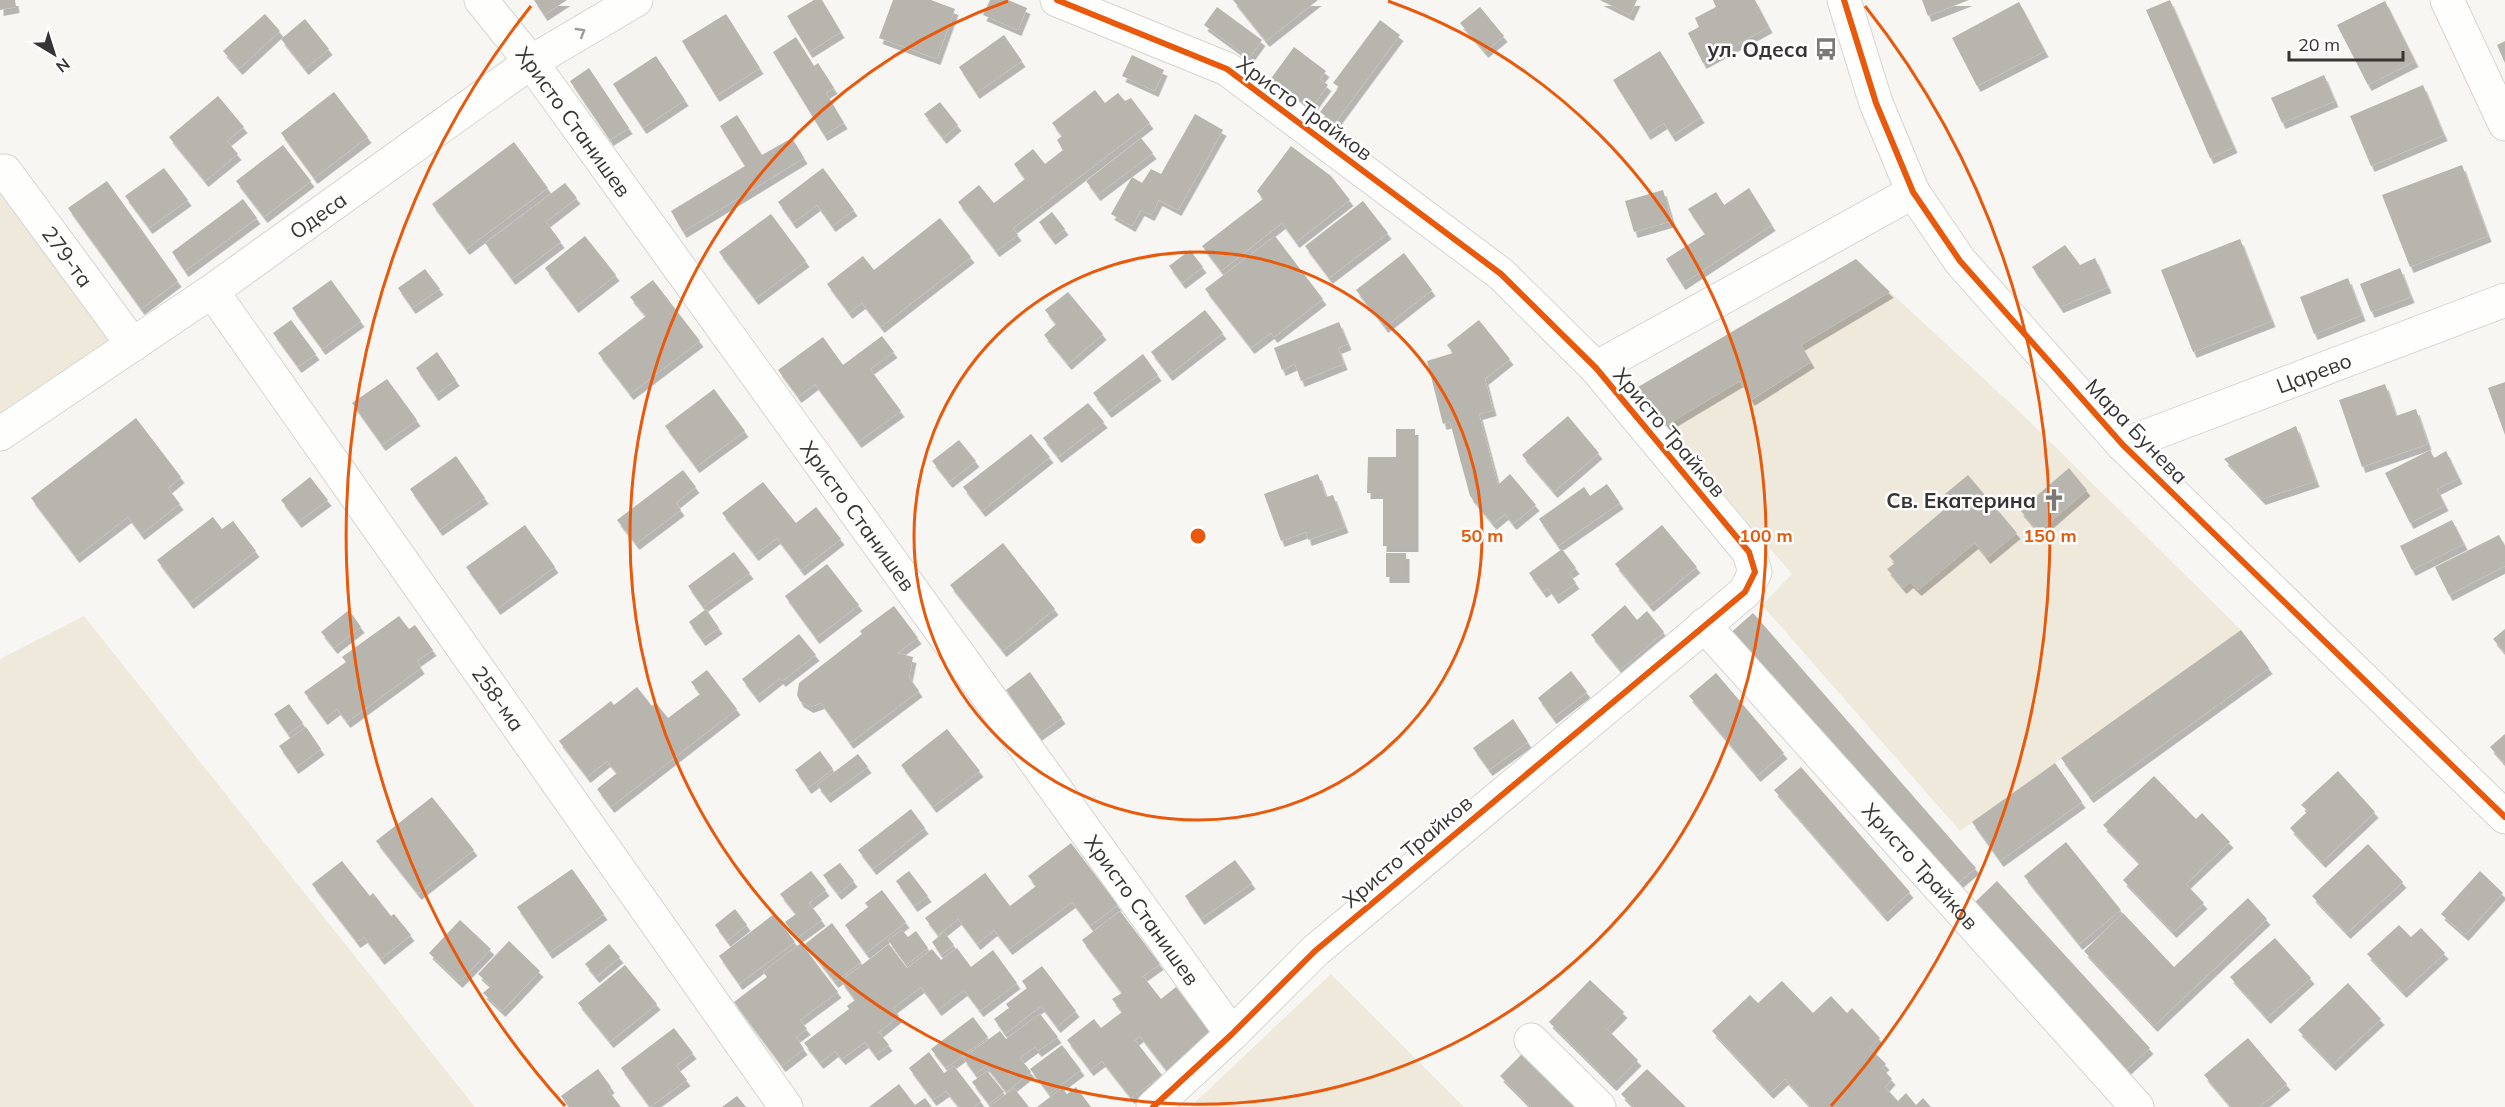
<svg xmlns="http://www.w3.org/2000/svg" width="2505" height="1107" font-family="Mulish,sans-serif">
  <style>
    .green { fill: #efe9dc }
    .building { fill: #b8b5ae; filter: url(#shadow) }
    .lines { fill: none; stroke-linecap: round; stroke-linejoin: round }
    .minor-casing { stroke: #d5d4d1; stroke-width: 35 }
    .minor { stroke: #fefefd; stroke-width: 33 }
    .cycleway-casing { stroke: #fff; stroke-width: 10 }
    .cycleway { stroke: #e8590c; stroke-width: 6 }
    .oneway { stroke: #9a9a98 }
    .ring { fill: none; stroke: #e8590c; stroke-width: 3 }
    .labels { text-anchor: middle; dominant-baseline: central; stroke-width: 5; stroke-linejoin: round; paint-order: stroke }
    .poi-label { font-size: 21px; font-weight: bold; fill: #363533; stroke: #fff; text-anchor: end }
    .street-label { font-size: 21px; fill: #363533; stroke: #fff }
    .centre { fill: #e8590c; stroke: #fff; stroke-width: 3 }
    .ring-label { font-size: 18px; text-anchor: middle; font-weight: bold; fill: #e8590c; stroke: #fff; stroke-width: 5; stroke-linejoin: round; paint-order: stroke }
  </style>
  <defs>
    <filter id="shadow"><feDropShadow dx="3.5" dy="6" stdDeviation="0" flood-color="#0004"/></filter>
  </defs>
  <rect width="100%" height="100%" fill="#f8f6f2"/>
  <path class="green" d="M0,171L133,345L0,434Z
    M1890,292L2023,415L2241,630L1960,831L1762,605L1792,574L1665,426L1740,381L1752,400L1811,362L1801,345Z
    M84,616L475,1107H0V659Z
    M1331,974L1464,1107H1190Z"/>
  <path class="building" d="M0,0H15L16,7L0,10Z
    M534,0H567L544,15Z
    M814,0H822L841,32L809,52L787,16Z
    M893,0H931L955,9L937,59L879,38Z
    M990,0H1008L1027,8L1018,30L983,15Z
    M1233,0H1318L1266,41Z
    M1600,0H1637L1630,15Z
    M1713,0H1755L1769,27L1703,63L1688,33L1699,27L1695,18L1716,7Z
    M1922,0H1969L1928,16Z
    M2170,0L2234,147L2210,158L2146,10Z
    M2385,1L2415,61L2368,85L2337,25Z
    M2019,2L2045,51L1977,86L1952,38Z
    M1217,7L1262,40L1249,58L1204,25Z
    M1480,7L1504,36L1485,52L1460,23Z
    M265,14L280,31L239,69L223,51Z
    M726,14L760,68L716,96L682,41Z
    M305,19L329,49L305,69L281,39Z
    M1380,20L1400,35L1335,123L1320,112L1339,87L1333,83Z
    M1004,35L1022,61L976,93L959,67Z
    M796,37L814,66L818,63L834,88L826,93L844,123L824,135L773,52Z
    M2505,41V63L2497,45Z
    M1294,47L1326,71L1320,79L1328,85L1307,114L1267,84Z
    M1660,51L1701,117L1672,136L1664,123L1647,134L1613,80Z
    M1132,55L1164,70L1155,91L1122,76Z
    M656,56L685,100L643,128L613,84Z
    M589,68L629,128L610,140L570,81Z
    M2324,75L2335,101L2282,123L2271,98Z
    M2423,85L2444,135L2371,166L2350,116Z
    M1095,90L1105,103L1118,93L1125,101L1131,98L1150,123L1013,228L1018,235L996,251L958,202L979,185L994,203L1025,179L1014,164L1033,149L1045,164L1063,150L1057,140L1062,136L1052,123Z
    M334,92L368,137L314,178L281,133Z
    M218,96L244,127L227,141L238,154L205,181L169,137Z
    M940,102L958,125L943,138L924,114Z
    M1195,114L1223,130L1178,210L1159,200L1151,215L1141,210L1132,226L1111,214L1132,177L1142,183L1151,169L1161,174Z
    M737,115L762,155L792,138L804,158L683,232L671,211L745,166L720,126Z
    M1141,138L1153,153L1097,195L1086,181Z
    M514,142L548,188L466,249L432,204Z
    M283,145L311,181L264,217L236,181Z
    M1291,146L1331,176L1350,200L1296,242L1282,223L1221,271L1202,246L1263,199L1257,191Z
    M2462,165L2488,236L2410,267L2382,195Z
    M164,168L188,200L149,228L125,196Z
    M823,168L854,210L832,226L817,205L793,223L778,202Z
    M107,181L178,281L141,309L68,208Z
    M565,183L577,198L546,222L561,242L512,279L485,243Z
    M1749,188L1772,225L1682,284L1666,259L1705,234L1688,209L1716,192L1724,205Z
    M1663,190L1672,221L1634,232L1625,201Z
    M243,199L257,218L185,271L172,252Z
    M1363,201L1388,233L1329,278L1305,246Z
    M1052,212L1065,229L1052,239L1039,222Z
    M771,214L806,261L755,299L719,252Z
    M940,218L971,257L881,327L862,303L849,313L827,284L863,256L874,270Z
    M585,236L616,275L575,307L545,268Z
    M1275,236L1323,299L1274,337L1271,333L1251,348L1205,289Z
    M2240,239L2272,321L2193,352L2161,270Z
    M2065,245L2080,265L2095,258L2108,287L2060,307L2032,267Z
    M1190,250L1203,267L1182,283L1169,266Z
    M1404,253L1432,290L1385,327L1356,290Z
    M1856,259L1890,292L1801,345L1811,362L1751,400L1740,381L1665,426L1638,387Z
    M2400,268L2411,297L2371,312L2360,284Z
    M425,269L440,289L412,308L398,288Z
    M2348,278L2362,315L2314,334L2300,297Z
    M331,280L361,321L322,349L292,308Z
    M653,280L700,341L630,394L598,353L646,316L630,297Z
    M1068,292L1103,334L1068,364L1044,335L1056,324L1045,310Z
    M1205,310L1223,333L1169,375L1151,352Z
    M291,320L316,354L298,367L273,333Z
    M1479,320L1510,359L1485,379L1493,410L1479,414L1498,485L1510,474L1536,505L1513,524L1505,514L1493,524L1470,496L1450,422L1443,424L1427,361L1453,353L1447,345Z
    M1339,322L1348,344L1338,348L1344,364L1301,381L1295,364L1282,370L1274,348Z
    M882,336L894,352L870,369L901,411L858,442L815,384L798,397L778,370L823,337L843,365Z
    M437,352L456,380L435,395L416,368Z
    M1143,354L1158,375L1108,412L1093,393Z
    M387,379L417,420L382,445L352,403Z
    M2505,382V435L2488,388Z
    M2385,384L2396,416L2416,409L2428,444L2362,467L2339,400Z
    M714,389L745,431L696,467L665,426Z
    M1088,403L1104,422L1058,457L1043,438Z
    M1568,416L1599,453L1554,492L1522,455Z
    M136,418L181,477L168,488L180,504L141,534L128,517L76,557L31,498Z
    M2296,426L2316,481L2262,499L2224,459Z
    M1396,429H1415V546H1383V493H1367L1368,457H1396Z
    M1031,434L1050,457L982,511L963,487Z
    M959,440L976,461L949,482L932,461Z
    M2430,450L2434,458L2446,451L2459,478L2437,489L2445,505L2410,523L2385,473Z
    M456,456L485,498L439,530L410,489Z
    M2069,468L2087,490L2039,532L2020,510Z
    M683,470L696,487L676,503L681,510L636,544L617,520Z
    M1318,474L1326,497L1333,495L1345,527L1308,540L1306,532L1281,541L1264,494Z
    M1968,475L2017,533L1987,558L1975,543L1918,590L1910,582L1903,588L1887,569L1895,563L1889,556L1946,508L1939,499Z
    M310,477L328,500L298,522L281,500Z
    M763,482L796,523L816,507L841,539L801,570L777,538L755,555L722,513Z
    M1607,484L1620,503L1558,546L1539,519L1584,487L1590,496Z
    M213,517L222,529L233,521L256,551L190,603L157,560Z
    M2452,520L2464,544L2412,570L2400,546Z
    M525,525L555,567L497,609L466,567Z
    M1662,525L1697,567L1650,606L1615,564Z
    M2499,535L2505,546V566L2449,595L2435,567Z
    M1003,543L1055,609L1003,651L950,585Z
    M1562,549L1576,568L1569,573L1576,583L1555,598L1548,588L1543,592L1529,573Z
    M734,552L750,573L703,607L688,586Z
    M1386,553H1406V577H1386Z
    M827,564L859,605L816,638L785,596Z
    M1625,605L1637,620L1647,611L1664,632L1620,670L1591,635Z
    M894,606L918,638L897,653L913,657L909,677L919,691L850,743L821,703L810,707L800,701L797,695L799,683L862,634L860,631Z
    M706,609L719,628L702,640L689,622Z
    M349,610L361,627L334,648L321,632Z
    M1753,613L1976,868L1950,890L1727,636Z
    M399,616L409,629L415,625L433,650L417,661L421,668L347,722L337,709L324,719L304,692L346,662L342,657Z
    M2505,629V653L2493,639Z
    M2241,630L2269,668L2090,797L2061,758Z
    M799,634L816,655L782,681L780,678L756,697L742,679Z
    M707,670L737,709L611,807L597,789L617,773L607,761L587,777L559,741L611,701L614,705L637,687L652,706L656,703L668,718L700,694L691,682Z
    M1571,671L1587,692L1553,718L1538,698Z
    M1030,672L1062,718L1038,735L1006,690Z
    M1716,673L1784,753L1757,776L1689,696Z
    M289,704L303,723L288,734L274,714Z
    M1513,719L1528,742L1489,770L1473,748Z
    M306,727L321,749L295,768L279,746Z
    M947,729L980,771L933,807L901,765Z
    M2505,734V764L2490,747Z
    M820,751L833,769L808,788L795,770Z
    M858,754L868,767L827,797L817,785Z
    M2055,763L2082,802L2000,861L1972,822Z
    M1801,767L1910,892L1884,916L1774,790Z
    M2338,771L2375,812L2322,862L2290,828L2308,811L2301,805Z
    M2154,776L2196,819L2202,813L2230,842L2186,884L2204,903L2173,932L2123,880L2140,863L2103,825Z
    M432,797L474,850L418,894L376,841Z
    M911,809L925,828L873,869L858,850Z
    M2066,842L2121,910L2079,944L2024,876Z
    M1071,843L1118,905L1090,926L1072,902L1009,949L994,930L977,944L958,919L938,935L925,918L985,873L1010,906L1036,886L1028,876Z
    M2368,844L2403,882L2347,933L2312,896Z
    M1235,860L1252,883L1201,919L1185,896Z
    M342,861L370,896L373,893L391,916L394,914L411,935L381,959L364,937L357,942L312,884Z
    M840,863L854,881L838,894L823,875Z
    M572,869L604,914L549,953L517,907Z
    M811,871L826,890L809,903L822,920L797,938L785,922L796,914L780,894Z
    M909,871L928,896L914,906L896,881Z
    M2480,871L2503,893L2465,935L2441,914Z
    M1997,881L2150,1048L2126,1070L1973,904Z
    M882,890L906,922L866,953L845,925L868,907L865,903Z
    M2248,898L2267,919L2154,1026L2084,951L2123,913L2174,967Z
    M735,909L747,925L727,941L715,925Z
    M1120,911L1160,964L1143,976L1161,999L1176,987L1213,1036L1167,1071L1140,1036L1135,1040L1162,1075L1131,1098L1102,1061L1090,1070L1067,1040L1094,1019L1101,1028L1122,1012L1112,999L1122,993L1082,940Z
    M774,914L795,942L739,984L719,956Z
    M460,920L491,949L459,982L429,953Z
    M832,923L861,962L835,982L805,944Z
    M2399,925L2411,937L2421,928L2445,953L2403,992L2367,954Z
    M902,930L908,937L916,931L928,948L906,965L888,940Z
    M944,932L954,945L941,955L932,942Z
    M2275,938L2311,978L2267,1018L2230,977Z
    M509,941L540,971L502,1011L483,993L491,986L478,974Z
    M801,943L838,992L800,1020L807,1029L796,1037L804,1049L782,1066L734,1002L767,977L763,972Z
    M609,944L620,957L596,977L585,964Z
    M889,944L907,968L932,949L941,960L957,948L971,967L993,950L1017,983L980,1011L964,990L938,1010L921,987L893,1008L899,1016L879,1032L889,1045L875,1055L865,1042L842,1059L835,1051L820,1063L804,1043L849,1009L847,1006L855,1000L841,981Z
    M625,965L657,1004L610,1042L578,1003Z
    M1042,966L1076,1011L1057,1027L1041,1006L1005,1034L994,1019L1009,1008L1006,1004L1027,988L1022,981Z
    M1590,980L1624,1012L1607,1029L1638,1060L1613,1085L1549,1022Z
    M1782,981L1813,1013L1831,996L1847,1013L1852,1008L1880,1038L1870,1048L1886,1064L1882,1068L1892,1079L1885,1087L1898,1101L1906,1093L1916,1105L1923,1098L1931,1107H1811L1785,1079L1770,1093L1712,1031L1750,995L1758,1003Z
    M2348,983L2381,1019L2332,1065L2298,1030Z
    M1040,1014L1058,1037L1038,1051L1035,1047L1020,1058L1031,1072L1006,1092L986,1066L975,1074L963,1058L1000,1031L1006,1039Z
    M973,1017L988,1037L946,1068L931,1049Z
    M674,1028L693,1053L676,1066L687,1080L650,1107L621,1068Z
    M2248,1038L2287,1084L2259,1107H2231L2204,1075Z
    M1062,1045L1081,1070L1049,1094L1030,1069Z
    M929,1052L944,1073L954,1066L981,1101L974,1107H959L946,1091L933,1100L909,1068Z
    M1524,1052L1579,1107H1531L1500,1076Z
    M598,1069L611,1087L608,1090L621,1107H569L561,1096Z
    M1647,1069L1686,1107H1634L1621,1094Z
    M987,1071L1004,1092L989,1104L972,1082Z
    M899,1084L915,1105L925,1098L932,1107H869Z
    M1076,1087L1091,1107H1037L1062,1088L1067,1094Z
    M1014,1088L1029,1107H989Z
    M737,1096L746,1107H722Z"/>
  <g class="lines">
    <g class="minor-casing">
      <g id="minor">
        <path id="s1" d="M481,0L531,62L1232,1034"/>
        <path d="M1057,0L1227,69L1501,274L1596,368L1749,552L1755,572L1745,592L1315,951L1232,1034L1153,1107"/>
        <path d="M1844,0L1876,103L1913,192L1960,261L2123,445L2505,817"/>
        <path d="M2447,0L2505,124"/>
        <path id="s2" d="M0,171H5L133,345"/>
        <path id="s3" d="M212,291L786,1107"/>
        <path d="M1596,368L1913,192"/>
        <path id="s4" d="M0,434L212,291L531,62L636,0"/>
        <path id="s5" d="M2123,445L2505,300"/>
        <path id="s6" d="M1704,625L2137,1107"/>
        <path d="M1531,1040L1599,1107"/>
      </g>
    </g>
    <use href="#minor" class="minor"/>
    <g class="cycleway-casing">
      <path id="cycleway" d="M1057,0L1227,69L1501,274L1596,368L1749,552L1755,572L1745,592L1315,951L1232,1034L1153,1107
        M1844,0L1876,103L1913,192L1960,261L2123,445L2505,817"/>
    </g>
    <use href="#cycleway" class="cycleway"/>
  </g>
  <defs><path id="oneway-chevron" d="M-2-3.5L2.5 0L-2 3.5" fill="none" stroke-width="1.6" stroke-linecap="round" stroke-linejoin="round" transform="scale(1.5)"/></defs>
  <use class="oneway" href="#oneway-chevron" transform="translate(581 32) rotate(-31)"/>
  <g class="ring">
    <circle cx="1198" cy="536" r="284"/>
    <path d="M1388 1A568 568 0 1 1 1008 1"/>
    <path d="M565 1106A852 852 0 0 1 531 6M1865 6A852 852 0 0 1 1831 1106"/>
  </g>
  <defs>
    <g id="bus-bare" transform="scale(1.8)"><path d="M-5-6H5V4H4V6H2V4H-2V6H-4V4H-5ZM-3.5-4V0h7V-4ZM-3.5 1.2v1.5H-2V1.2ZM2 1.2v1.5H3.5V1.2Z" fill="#7a7976" stroke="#fff" stroke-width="2.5" paint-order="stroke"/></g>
    <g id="church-bare" transform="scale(1.8)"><path d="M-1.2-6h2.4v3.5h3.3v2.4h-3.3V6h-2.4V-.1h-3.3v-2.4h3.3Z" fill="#7a7976" stroke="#fff" stroke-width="2.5" paint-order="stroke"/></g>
  </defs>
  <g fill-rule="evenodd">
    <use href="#bus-bare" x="1826" y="49"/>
    <use href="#church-bare" x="2054" y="500"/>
  </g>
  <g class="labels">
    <g class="poi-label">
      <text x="1808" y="49">ул. Одеса</text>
      <text x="2036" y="500">Св. Екатерина</text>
    </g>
    <g class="street-label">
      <text transform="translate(1305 108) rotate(36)">Христо Трайков</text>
      <text stroke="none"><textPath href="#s1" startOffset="153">Христо Станишев</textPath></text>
      <text stroke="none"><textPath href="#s4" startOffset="386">Одеса</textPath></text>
      <text stroke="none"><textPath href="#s2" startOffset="111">279-та</textPath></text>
      <text stroke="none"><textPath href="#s5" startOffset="204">Царево</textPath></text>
      <text transform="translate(2137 431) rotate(46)">Мара Бунева</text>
      <text transform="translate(1670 432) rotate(50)">Христо Трайков</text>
      <text stroke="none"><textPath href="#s1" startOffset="639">Христо Станишев</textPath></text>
      <text stroke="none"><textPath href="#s3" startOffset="498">258-ма</textPath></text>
      <text transform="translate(1407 851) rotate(-40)">Христо Трайков</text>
      <text stroke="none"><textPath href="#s6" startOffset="324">Христо Трайков</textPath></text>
      <text stroke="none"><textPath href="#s1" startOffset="1125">Христо Станишев</textPath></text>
    </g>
  </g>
  <circle cx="1198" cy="536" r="9" class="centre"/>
  <g class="ring-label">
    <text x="1482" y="542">50 m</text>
    <text x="1766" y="542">100 m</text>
    <text x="2050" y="542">150 m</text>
  </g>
  <g transform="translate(54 54) rotate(142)" stroke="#ffffff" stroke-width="4.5" paint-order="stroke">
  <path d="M0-4.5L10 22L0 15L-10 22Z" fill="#363533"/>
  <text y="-9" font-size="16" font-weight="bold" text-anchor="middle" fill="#363533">N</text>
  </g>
  <path d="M2289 51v9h114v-9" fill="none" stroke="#363533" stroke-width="3"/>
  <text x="2298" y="51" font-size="18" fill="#363533" stroke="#ffffff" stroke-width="4.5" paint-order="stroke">20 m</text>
</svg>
